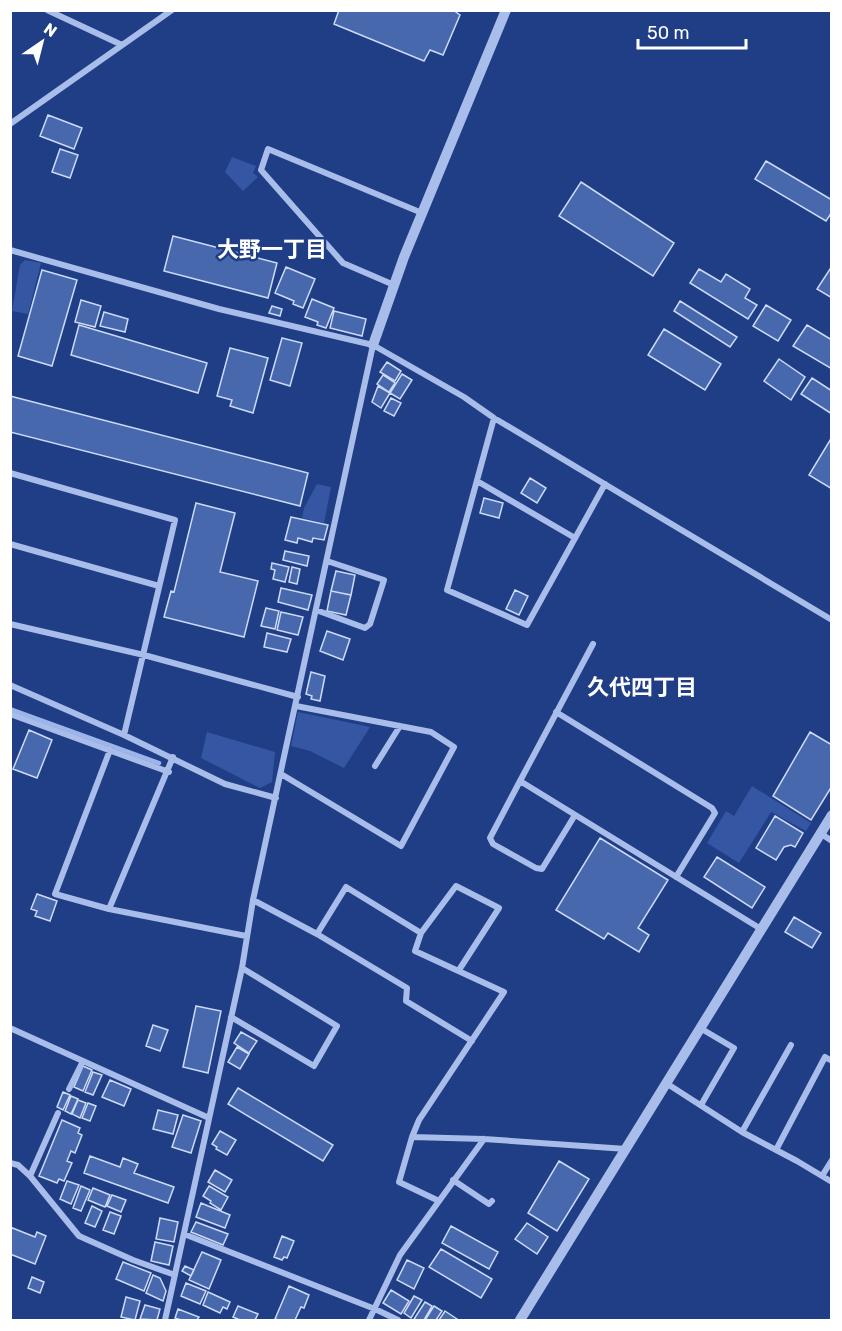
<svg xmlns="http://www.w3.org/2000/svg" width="842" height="1331" font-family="Rubik,'Noto Sans JP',sans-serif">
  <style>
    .green { fill: #3456a3 }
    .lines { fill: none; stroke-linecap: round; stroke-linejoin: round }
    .stream { stroke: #9cb6eb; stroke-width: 4.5 }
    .building { fill: #4868ae; stroke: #cddaf7; stroke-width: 1.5 }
    .minor { stroke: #a9bdea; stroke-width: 6 }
    .tertiary { stroke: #a9bdea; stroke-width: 10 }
    .labels { text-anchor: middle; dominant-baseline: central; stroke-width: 5; stroke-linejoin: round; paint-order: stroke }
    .neighbourhood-label { font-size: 22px; font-weight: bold; fill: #fff; stroke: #203e86 }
  </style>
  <rect width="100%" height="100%" fill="#203e86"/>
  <path class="green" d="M232,157L256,166L253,173L258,177L243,191L225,172Z
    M25,260L41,263L28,314L12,311L20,265Z
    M317,484L331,487L324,523L302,518L304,508Z
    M298,712L370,727L344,768L310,751L291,746Z
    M207,732L275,752L272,782L260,788L201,758Z
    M752,786L811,823L806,831L771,812L739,863L707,843L726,811L734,816Z"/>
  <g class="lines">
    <path class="stream" d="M10,709L159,763"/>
  </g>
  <path class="building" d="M339,10H453L460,15L443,55L430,50L424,61L334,24Z
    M48,115L82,128L74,149L40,136Z
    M60,149L78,155L70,178L52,172Z
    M766,161L832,200V212L826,221L755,179Z
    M581,182L674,243L653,276L559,216Z
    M173,236L277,263L268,298L164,271Z
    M832,266V298L817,289Z
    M286,267L315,279L303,308L293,304L294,301L275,293Z
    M699,269L721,282L726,274L750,289L745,298L757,305L748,319L690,283Z
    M42,270L77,280L52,366L18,356Z
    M312,299L334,308L326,328L317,325L318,322L305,317Z
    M81,300L101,306L95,327L75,322Z
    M680,301L737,337L730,347L674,311Z
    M766,305L791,320L778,341L753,326Z
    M272,306L282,309L280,316L269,313Z
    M334,311L366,319L362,336L330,328Z
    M104,312L128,319L125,332L100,326Z
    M79,325L207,363L198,393L71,355Z
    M807,325L832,340V369L793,346Z
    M664,329L721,364L705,390L648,355Z
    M282,338L302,343L290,386L270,380Z
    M230,348L268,358L253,413L230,406L232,400L217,396Z
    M779,359L805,377L791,400L764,381Z
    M387,362L401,371L395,381L380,372Z
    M402,374L412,380L400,399L390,393Z
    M383,375L395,383L389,392L377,384Z
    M812,378L832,391V414L801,394Z
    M378,386L390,393L381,408L372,402Z
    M10,396L308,473L300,506L10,432Z
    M391,398L401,403L394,416L384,411Z
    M832,437V489L809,475Z
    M530,478L546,488L537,503L521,493Z
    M484,498L503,503L499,518L480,513Z
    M196,503L235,513L220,572L258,581L244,637L164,617L171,591L174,592Z
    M291,517L328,525L324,540L313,538L312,542L298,538L297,543L285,540Z
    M285,551L309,556L307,566L283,560Z
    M272,563L289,567L285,582L273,579L275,570L271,569Z
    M292,567L300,569L297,584L289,582Z
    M336,571L355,575L351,595L331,591Z
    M281,588L312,595L308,610L278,602Z
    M515,590L528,596L519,615L506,609Z
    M331,591L351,595L346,615L327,611Z
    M266,608L279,611L275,629L261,626Z
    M281,612L303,617L298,635L277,630Z
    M327,631L350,639L343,660L320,651Z
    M267,633L291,639L287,652L264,647Z
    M311,672L325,676L320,701L311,699L312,696L306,694Z
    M29,730L52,740L37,778L13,769Z
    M810,732L832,745V786L811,820L773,796Z
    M775,816L803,833L795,847L791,845L784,847L776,860L756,848Z
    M600,838L668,880L638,928L649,935L639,952L608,933L604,939L556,910Z
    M717,857L765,887L752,908L704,877Z
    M37,894L57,901L50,921L35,916L37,911L31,909Z
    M794,917L821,933L812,948L785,932Z
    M196,1006L221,1011L208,1073L183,1067Z
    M153,1025L168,1030L160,1051L146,1046Z
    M241,1032L257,1041L249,1053L234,1043Z
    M237,1047L249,1054L240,1069L228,1062Z
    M83,1066L92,1070L83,1091L74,1087Z
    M93,1072L102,1075L93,1095L85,1092Z
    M110,1080L131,1089L124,1106L102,1097Z
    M238,1088L333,1145L323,1161L228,1104Z
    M63,1092L70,1095L63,1110L57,1107Z
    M71,1096L78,1099L71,1114L65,1111Z
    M78,1100L86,1103L80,1118L72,1114Z
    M88,1103L96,1106L90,1121L82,1118Z
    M158,1110L178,1115L173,1134L153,1129Z
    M183,1115L201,1121L191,1153L172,1147Z
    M62,1120L80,1128L78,1133L82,1135L75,1153L71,1151L67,1161L72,1163L64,1181L59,1179L57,1183L39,1176Z
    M220,1131L236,1140L227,1155L216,1149L217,1147L212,1144Z
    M90,1156L120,1167L123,1158L138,1164L134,1173L174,1187L168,1203L84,1173Z
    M559,1161L589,1179L557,1231L528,1213Z
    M215,1170L232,1180L225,1192L208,1182Z
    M67,1181L79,1185L71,1204L60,1199Z
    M81,1186L90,1190L81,1211L73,1208Z
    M209,1186L228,1197L221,1210L210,1203L211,1201L203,1196Z
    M93,1188L110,1195L105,1207L88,1200Z
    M112,1195L126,1200L121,1212L107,1206Z
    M201,1203L230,1215L225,1228L196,1217Z
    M92,1206L102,1211L95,1227L85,1223Z
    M110,1212L121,1216L114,1234L103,1230Z
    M160,1218L178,1222L174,1242L156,1239Z
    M196,1222L228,1234L223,1245L191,1232Z
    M527,1223L548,1237L537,1254L515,1239Z
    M451,1226L498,1252L489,1269L442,1243Z
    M10,1227L35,1237L37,1232L46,1236L35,1264L10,1254Z
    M282,1236L294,1241L287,1258L284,1257L282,1260L274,1257Z
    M155,1242L173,1246L169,1265L151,1261Z
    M441,1249L492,1279L481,1298L429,1267Z
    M202,1252L221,1260L209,1289L189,1280Z
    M407,1260L424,1268L414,1289L397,1280Z
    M123,1262L151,1273L144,1291L116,1279Z
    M185,1266L194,1270L191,1276L182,1271Z
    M153,1275L160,1278L166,1291L163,1301L146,1293Z
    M32,1277L44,1282L40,1293L28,1288Z
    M186,1283L206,1291L200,1304L181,1296Z
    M289,1286L309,1295L304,1308L301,1307L295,1320H279L275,1319Z
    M391,1290L409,1301L401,1314L383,1303Z
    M208,1292L230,1302L227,1309L223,1307L220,1313L203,1305Z
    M414,1296L422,1300L411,1318L404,1313Z
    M126,1297L140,1301L135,1320L121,1317Z
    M425,1302L432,1306L424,1320H417L414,1319Z
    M145,1305L160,1309L157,1320L140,1319Z
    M238,1306L258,1314L255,1320H240L233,1317Z
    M434,1306L442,1311L436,1320H425Z
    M178,1309L199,1317L197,1320H181L175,1318Z
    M445,1311L457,1319L456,1320H439Z"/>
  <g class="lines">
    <path class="minor" d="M47,10L122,45
      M10,124L172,10
      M10,250L219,309L373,345L464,397L494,418L832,620
      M394,285L343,263L261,170L268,149L422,213
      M494,418L447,590L527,625L605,484
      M10,473L175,520L124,735
      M477,481L575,538
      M10,544L159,586
      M316,610L365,628L370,624L384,580L327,561
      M10,624L144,655L298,697
      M593,644L520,781L761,929
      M10,685L124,735L225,784L276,798
      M556,712L712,808L715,813L676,877
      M10,714L169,772
      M110,750L55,894L109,909L246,936
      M375,766L400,726
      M281,774L401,846L454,747L431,732L296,706
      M520,781L490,838L493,844L536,868L542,869L575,815
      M820,833L832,841
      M253,900L317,934L346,887L421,933L415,951L504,992L419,1120L412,1137L399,1182L439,1201
      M109,909L173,757
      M421,933L456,886L499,908L459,970
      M317,934L407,988L406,1001L472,1041
      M231,1017L314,1066L337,1026L242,968
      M10,1028L209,1118
      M700,1028L734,1048L701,1105
      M666,1083L742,1132L797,1161L832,1182
      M69,1089L83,1061
      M742,1132L791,1045
      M412,1137L484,1139L626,1149
      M776,1150L825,1057L832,1061
      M10,1163L18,1165L30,1176L79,1236L133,1260L175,1275
      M30,1176L58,1113
      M822,1176L832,1160
      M453,1180L489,1204L492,1201
      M184,1234L375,1309L398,1320
      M165,1320L242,968L253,900L373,345
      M369,1320L400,1255L484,1139"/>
    <path class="tertiary" d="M373,345L404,257L506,10
      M520,1320L832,815"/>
  </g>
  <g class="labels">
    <g class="neighbourhood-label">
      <text x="272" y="249">大野一丁目</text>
      <text x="642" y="687">久代四丁目</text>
    </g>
  </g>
  <rect width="842" height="1331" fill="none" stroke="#ffffff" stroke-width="24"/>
  <g transform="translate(42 42) rotate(35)" stroke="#203e86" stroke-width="4.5" paint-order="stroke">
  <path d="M0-4.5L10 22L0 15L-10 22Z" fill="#ffffff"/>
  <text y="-9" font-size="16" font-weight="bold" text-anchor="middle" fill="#ffffff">N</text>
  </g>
  <path d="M638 39v9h108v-9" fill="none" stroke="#ffffff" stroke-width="3"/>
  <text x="647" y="39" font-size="18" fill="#ffffff" stroke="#203e86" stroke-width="4.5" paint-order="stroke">50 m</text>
</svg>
